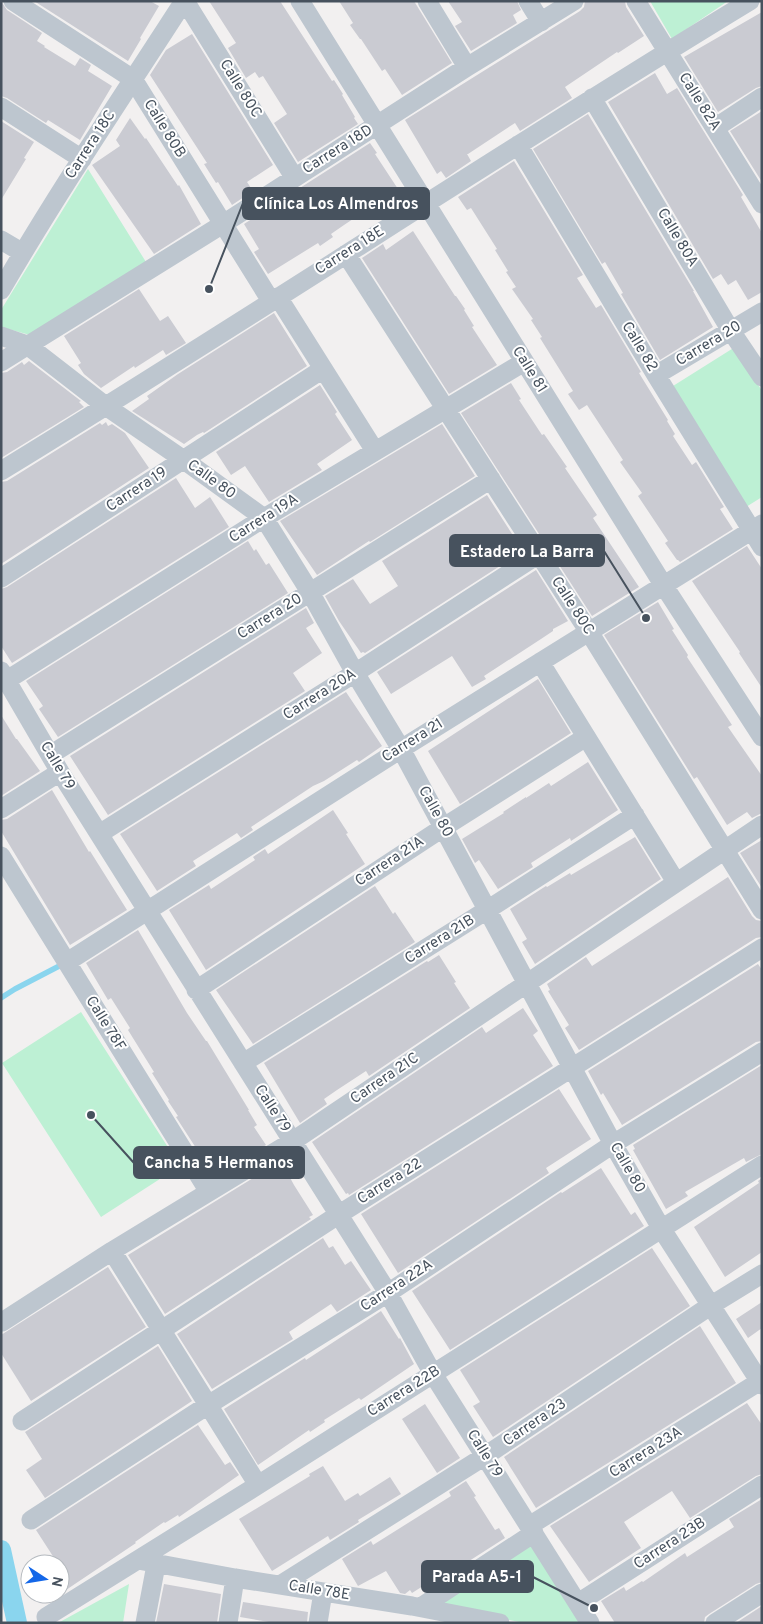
<svg xmlns="http://www.w3.org/2000/svg" width="763" height="1624" font-family="Overpass,sans-serif">
  <style>
    .green { fill: #bdf0d4 }
    .lines { fill: none; stroke-linecap: round; stroke-linejoin: round }
    .stream { stroke: #8ad5ee; stroke-width: 5.5 }
    .canal { stroke: #8ad5ee; stroke-width: 20 }
    .building { fill: #cacbd2 }
    .minor { stroke: #bdc6cf; stroke-width: 19 }
    .labels { text-anchor: middle; dominant-baseline: central; stroke-width: 4; stroke-linejoin: round; paint-order: stroke }
    .street-label { font-size: 15px; fill: #47525e; stroke: #fff }
    .leader { fill: none; stroke: #47525e; stroke-width: 2 }
    .callout-dot { fill: #47525e; stroke: #fff; stroke-width: 2 }
    .callout { fill: #47525e; stroke: #47525e; stroke-width: 2 }
    .callout-label { font-size: 16px; text-anchor: middle; font-weight: bold; fill: #fff }
  </style>
  <rect width="100%" height="100%" fill="#f2f0f0"/>
  <path class="green" d="M650,1H728L672,39Z
    M88,169L146,262L30,335L1,327V310Z
    M735,347L762,391V497L746,507L673,386Z
    M81,1012L180,1166L101,1217L2,1063Z
    M534,1540L583,1623H525L435,1606Z
    M129,1584L123,1623H58Z"/>
  <g class="lines">
    <path class="stream" d="M1,998L15,989L65,963"/>
    <path class="canal" d="M1,1550L17,1623"/>
  </g>
  <path class="building" d="M1,1L7,10L42,33L37,41L45,46L44,47L75,66L80,58L91,65L88,71L112,86L80,140L48,120L46,123L7,98L1,96Z
    M34,1H150L159,6L140,38L141,39L128,61Z
    M209,1H280L332,81L334,80L343,94L342,95L355,117L354,118L358,124L298,162L274,123L287,114L263,76L259,78L255,72L246,78L228,48L236,43Z
    M339,1H414L452,63L402,95L385,69L382,71L361,39H360L350,25L353,23Z
    M448,1H517L521,10L513,15L517,23L471,51L455,26L462,22Z
    M585,1H625L626,7L644,36L618,53L617,52L565,87L572,98L520,131L515,123L468,154H467L471,161L446,178L441,171L437,174L405,120L580,11L584,7Z
    M762,12V86L756,88L718,112L684,57Z
    M192,34L273,165L247,182L253,191L232,205L218,182L216,183L204,164L207,163L150,75L166,50Z
    M655,73L667,94L677,88L743,195L741,197L762,233V292L748,300L736,280L728,285L721,274L713,279L608,102Z
    M762,111V182L730,131Z
    M588,114L694,291H693L713,327L660,360L621,294L623,293L605,262L602,264L533,149Z
    M130,118L145,139L146,138L178,186L179,185L201,224L154,254L92,165L120,146L116,140Z
    M1,121L34,142L24,158L26,159L1,200Z
    M370,143L377,153L375,154L398,189L344,225L331,234L333,237L320,246L318,243L268,274L254,252L259,249L244,224Z
    M514,161L583,275L577,278L596,308L601,305L641,372L639,373L668,420L667,421L675,434L673,436L692,465L696,462L724,507L720,509L733,529L680,562L678,560H677L665,543L668,541L638,496L642,493L620,462L623,460L587,405L579,410L568,394L573,391L540,338L542,337L531,320L533,319L512,289L516,287L506,272L508,271L495,250L497,249L471,208L467,210L458,197Z
    M413,231L455,296H456L465,309L464,310L474,326L472,327L497,365L449,394L362,258L383,244L386,250Z
    M139,289L160,321L168,316L186,343L166,355L163,350L160,352L135,368L134,366L101,388L84,374L78,365L81,363L64,336Z
    M274,313L307,366L204,433L203,432L197,435L184,444L132,411L149,399L147,396L178,374Z
    M29,361L81,401L79,402L84,407L1,458V373L7,372L22,362L24,365Z
    M511,383L521,399L519,400L542,435L544,434L567,467L565,468L597,515L593,518L639,587L592,616L461,413Z
    M320,385L337,412L335,414L352,440L317,464L322,470L269,502L245,466L231,475L216,452Z
    M106,422L108,426L112,424L125,433L149,468L1,564V482L7,481L100,423L102,425Z
    M442,424L475,476L370,542L369,541L317,575L280,521Z
    M176,478L195,508L210,497L229,527L12,663L1,646V589L7,587Z
    M487,495L523,551L365,653L363,652L361,653L339,621L325,596L353,579L370,604L398,586L382,561Z
    M248,541L254,551L256,549L266,565L269,563L288,593L58,737L39,709L43,706L26,681Z
    M747,546L762,569V688L739,653L740,652L692,581Z
    M536,570L568,621L553,629V631L541,639L484,676L486,679L472,687L452,656L391,694L377,672Z
    M658,602L674,629L672,630L688,655L687,657L732,725L728,727L762,776V813L752,818L747,812L727,825L697,777L694,779L604,635Z
    M306,608L314,623L306,628L322,653L293,673L305,691L108,815L70,756Z
    M538,679L571,733L460,804L428,751Z
    M346,692L382,746L359,762L357,760L324,781L313,786L251,827L253,830L241,838L237,833L193,861L196,866L157,891L120,834Z
    M1,715L16,739H17L40,771L1,796Z
    M588,762L618,810L571,841L570,838L531,863L533,867L498,889L479,860L475,863L462,839L504,813L503,812L526,797V798L549,783L551,786Z
    M52,790L89,852L90,851L127,910L70,945L1,831V820L7,819Z
    M333,810L348,833L346,834L365,864L206,970L169,910L209,885L211,889L255,860L253,857L265,849L268,854Z
    M635,837L661,879L535,964L522,942L527,939L510,909L546,886L547,887L570,873L571,875Z
    M762,840V888L740,853Z
    M728,877L752,916L756,920L762,921V937L756,938L579,1050L565,1028L569,1025L548,991L550,990L547,984L586,957L592,966Z
    M375,886L393,914L395,912L415,942L253,1044L216,990Z
    M138,930L187,1013L206,1041H207L249,1110H248L257,1125L254,1127L266,1145L214,1176L176,1117L178,1116L168,1101L169,1100L152,1073L154,1072L128,1030L130,1028L111,998L108,1000L86,963Z
    M439,955L456,982L454,983L470,1008L369,1076L366,1071L337,1090L324,1099L327,1104L300,1123L264,1063L427,961L428,962Z
    M758,964L762,970V1041L756,1042L622,1125L603,1093L601,1095L588,1071Z
    M523,1008L538,1031L533,1035L553,1066L349,1195L348,1193L346,1194L312,1142L482,1027L486,1033Z
    M762,1065V1154L746,1162L744,1158L685,1192L688,1196L666,1209L633,1150L635,1149L633,1145Z
    M559,1089L591,1139L546,1168L549,1173L398,1273L361,1214Z
    M281,1161L294,1185L313,1215L309,1217L311,1219L165,1314L128,1255Z
    M601,1168L631,1215L635,1212L644,1226L450,1350L412,1291L561,1192L562,1193Z
    M762,1178V1252L725,1277L694,1227L759,1183L758,1181Z
    M323,1238L329,1248L333,1246L345,1265L351,1261L371,1290L337,1312L331,1304L289,1332L293,1339L212,1389L177,1334Z
    M652,1248L690,1306L493,1437L473,1406L480,1402L460,1370Z
    M108,1267L146,1327L31,1401L1,1353V1335Z
    M762,1302V1328L748,1338L736,1319Z
    M381,1311L399,1339L400,1338L414,1364L361,1400L359,1398L324,1420L325,1422L310,1432L309,1430L258,1465L224,1409L305,1358L306,1360Z
    M700,1326L736,1383L536,1508L504,1457Z
    M158,1346L192,1401L45,1498L26,1470L42,1459L25,1432Z
    M747,1403L762,1425V1474L756,1476L690,1518L672,1491L624,1522L641,1548L589,1582L550,1526Z
    M425,1404L460,1458L437,1473L402,1419Z
    M198,1425L225,1465L230,1462L239,1475L179,1517L178,1515L165,1523L164,1522L135,1542L136,1543L60,1594V1564H58L36,1530Z
    M323,1466L345,1501L358,1493L360,1496L390,1477L401,1494L358,1520L359,1522L330,1540L328,1536L272,1571L239,1519L310,1476L309,1474Z
    M466,1481L476,1496L474,1497L495,1530L499,1528L505,1538L466,1563L464,1560L412,1593L410,1590L405,1594L400,1593L386,1571L358,1586L342,1559L371,1541L373,1545L451,1496L449,1492Z
    M762,1499V1582L756,1584L709,1614L705,1617L704,1623H615L601,1601L624,1587L626,1591L642,1581L643,1582L685,1553L687,1557L715,1539L734,1527L729,1519Z
    M164,1584L221,1594L217,1623H156Z
    M243,1602L308,1612L307,1623H275L240,1617Z
    M762,1606V1623H736Z"/>
  <g class="lines">
    <path class="minor" d="M13,1L133,79L271,301
      M185,1L294,177
      M300,1L664,586L762,737
      M427,1L467,67
      M528,1L541,22
      M636,1L762,204
      M592,98L731,331L762,377
      M1,107L82,159
      M715,128L762,97
      M518,145L656,375L762,547
      M1,240L23,253
      M346,254L589,632L762,910
      M1,290C58,192 122,97 184,1
      M278,297L375,451
      M1,336L27,345L107,407L184,460L264,518L310,592L355,673L401,749L613,1144L661,1228L762,1385
      M1,362L223,224L467,67L574,1
      M656,375L762,312
      M1,471C253,317 498,154 750,1
      M1,578L323,369
      M540,662L676,882
      M1,671L60,772L388,1293L433,1374L590,1623
      M7,680L264,518L524,362
      M50,755L491,479
      M1,809L60,772
      M99,834L355,673L539,554
      M1,856L209,1192
      M67,962L401,749L762,524
      M196,990L444,827L586,737
      M243,1063L487,910L635,815
      M112,1251L258,1485
      M2,1322L112,1251L293,1141L762,825
      M22,1421L338,1215L762,948
      M31,1520L208,1405L388,1293L613,1144L762,1052
      M529,1526L762,1380
      M138,1560L235,1578L412,1606L500,1623
      M280,1585L485,1456L710,1306L762,1274
      M578,1603L762,1485
      M421,1607L534,1533
      M46,1617L258,1485L762,1165
      M145,1623L156,1565
      M228,1623L235,1578
      M318,1623L323,1592
      M715,1623L762,1593"/>
  </g>
  <g class="labels">
    <g class="street-label">
      <text transform="translate(240 89) rotate(58)">Calle 80C</text>
      <text transform="translate(699 102) rotate(58)">Calle 82A</text>
      <text transform="translate(164 129) rotate(58)">Calle 80B</text>
      <text transform="translate(91 145) rotate(-57)">Carrera 18C</text>
      <text transform="translate(338 150) rotate(-32)">Carrera 18D</text>
      <text transform="translate(677 238) rotate(59)">Calle 80A</text>
      <text transform="translate(350 251) rotate(-32)">Carrera 18E</text>
      <text transform="translate(709 344) rotate(-31)">Carrera 20</text>
      <text transform="translate(639 347) rotate(59)">Calle 82</text>
      <text transform="translate(529 370) rotate(58)">Calle 81</text>
      <text transform="translate(211 480) rotate(36)">Calle 80</text>
      <text transform="translate(137 490) rotate(-33)">Carrera 19</text>
      <text transform="translate(264 519) rotate(-32)">Carrera 19A</text>
      <text transform="translate(572 606) rotate(57)">Calle 80C</text>
      <text transform="translate(270 617) rotate(-32)">Carrera 20</text>
      <text transform="translate(320 695) rotate(-32)">Carrera 20A</text>
      <text transform="translate(413 741) rotate(-32)">Carrera 21</text>
      <text transform="translate(57 766) rotate(59)">Calle 79</text>
      <text transform="translate(435 812) rotate(61)">Calle 80</text>
      <text transform="translate(390 862) rotate(-33)">Carrera 21A</text>
      <text transform="translate(440 940) rotate(-32)">Carrera 21B</text>
      <text transform="translate(105 1024) rotate(58)">Calle 78F</text>
      <text transform="translate(385 1079) rotate(-34)">Carrera 21C</text>
      <text transform="translate(272 1109) rotate(57)">Calle 79</text>
      <text transform="translate(627 1168) rotate(60)">Calle 80</text>
      <text transform="translate(390 1182) rotate(-32)">Carrera 22</text>
      <text transform="translate(397 1286) rotate(-33)">Carrera 22A</text>
      <text transform="translate(404 1392) rotate(-32)">Carrera 22B</text>
      <text transform="translate(535 1423) rotate(-34)">Carrera 23</text>
      <text transform="translate(646 1453) rotate(-32)">Carrera 23A</text>
      <text transform="translate(484 1454) rotate(58)">Calle 79</text>
      <text transform="translate(670 1544) rotate(-33)">Carrera 23B</text>
      <text transform="translate(319 1591) rotate(9)">Calle 78E</text>
    </g>
  </g>
  <path class="leader" d="M209 289L243 203M646 618L604 551M91 1115L134 1163M594 1608L533 1577"/>
  <g class="callout-dot">
    <circle cx="209" cy="289" r="5"/>
    <circle cx="646" cy="618" r="5"/>
    <circle cx="91" cy="1115" r="5"/>
    <circle cx="594" cy="1608" r="5"/>
  </g>
  <g class="callout">
    <rect x="243" y="188" width="186" height="31" rx="5"/>
    <rect x="450" y="535" width="154" height="31" rx="5"/>
    <rect x="134" y="1147" width="170" height="31" rx="5"/>
    <rect x="422" y="1561" width="111" height="31" rx="5"/>
  </g>
  <g class="callout-label">
    <text x="336" y="209">Clínica Los Almendros</text>
    <text x="527" y="557">Estadero La Barra</text>
    <text x="219" y="1168">Cancha 5 Hermanos</text>
    <text x="477" y="1582">Parada A5-1</text>
  </g>
  <rect width="763" height="1624" fill="none" stroke="#47525e" stroke-width="5"/>
  <g transform="translate(45 1579) rotate(102)"><circle r="24" fill="#ffffff" stroke="#b5babf"/>
  <path d="M0-4L9 19L0 12L-9 19Z" fill="#1467e8"/>
  <text y="-8" font-size="14" font-weight="bold" text-anchor="middle" fill="#47525e">N</text>
  </g>
</svg>
